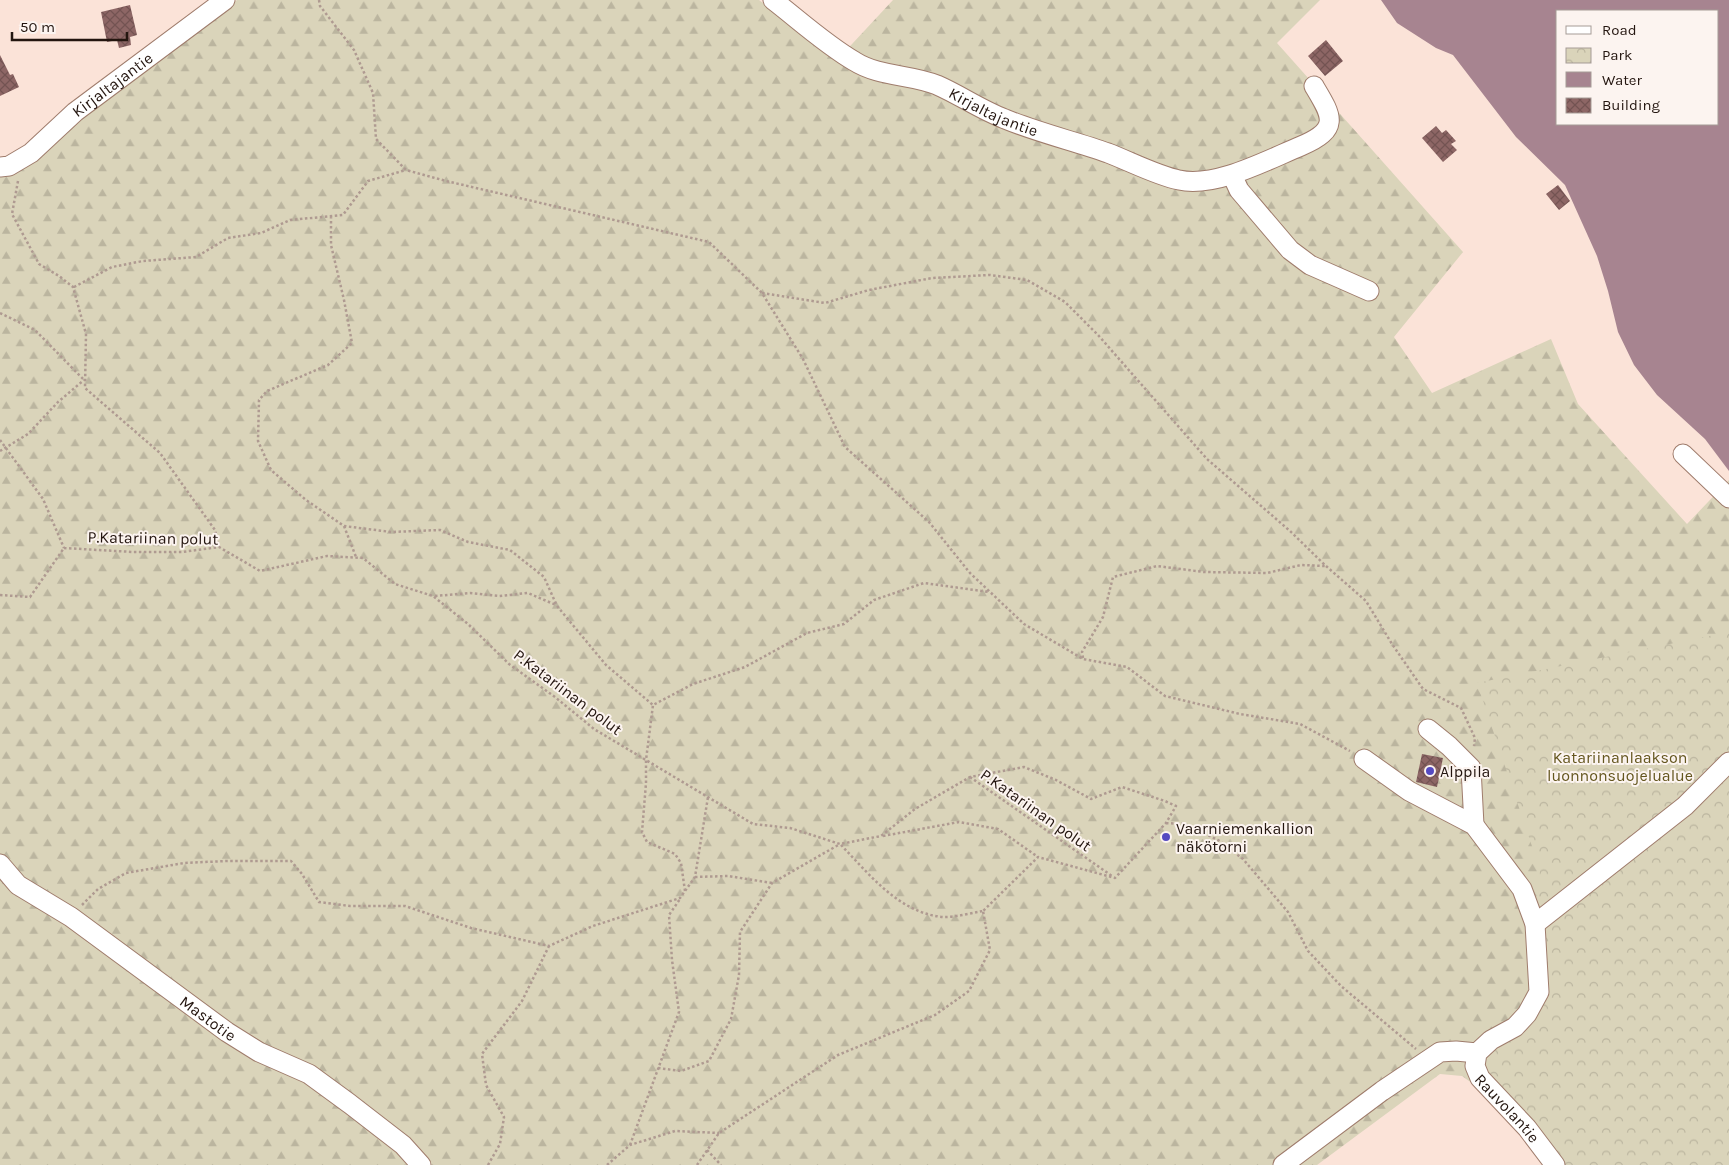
<svg xmlns="http://www.w3.org/2000/svg" width="1729" height="1165" font-family="Karla,sans-serif">
  <style>
    .forest { fill: url(#forest-firs) }
    .park { fill: url(#park-crowns) }
    .water { fill: #a78490; fill-rule: evenodd }
    .building { fill: url(#building-cross-hatch) }
    .lines { fill: none; stroke-linecap: round; stroke-linejoin: round }
    .minor-casing { stroke: #9f7c6c; stroke-width: 21 }
    .path { stroke: #af9a91; stroke-width: 2.5; stroke-dasharray: 2.5 2.5; stroke-linecap: butt }
    .minor { stroke: #fff; stroke-width: 19 }
    .poi-dot { fill: #554ac1; stroke: #fcf4f0; stroke-width: 2 }
    .labels { text-anchor: middle; dominant-baseline: central; stroke-width: 4; stroke-linejoin: round; paint-order: stroke }
    .street-label { font-size: 16px; fill: #23150f; stroke: #fcf4f0 }
    .park-label { font-size: 16px; fill: #64561e; stroke: #fcf4f0 }
    .poi-label { font-size: 16px; fill: #23150f; stroke: #fcf4f0; text-anchor: start }
  </style>
  <defs>
    <pattern id="forest-firs" width="22" height="20" patternUnits="userSpaceOnUse" patternTransform="scale(1.25)"><rect width="22" height="20" fill="#dad4ba"/><path d="M5 1l3.5 6h-7zM16 11l3.5 6h-7z" fill="#bbb59f"/></pattern>
    <pattern id="park-crowns" width="20" height="18" patternUnits="userSpaceOnUse" patternTransform="scale(1.25)"><rect width="20" height="18" fill="#dad4ba"/><path d="M2 6a3 3 0 1 1 6 0M12 15a3 3 0 1 1 6 0" fill="none" stroke="#bbb59f"/></pattern>
    <pattern id="building-cross-hatch" width="8" height="8" patternUnits="userSpaceOnUse" patternTransform="scale(1.25)"><rect width="8" height="8" fill="#8d6665"/><path d="M0 0l8 8M0 8l8-8" fill="none" stroke="#735352"/></pattern>
  </defs>
  <rect width="100%" height="100%" fill="#fbe3d8"/>
  <path class="forest" d="M237,0H759L839,58L893,0H1320L1277,43L1463,252L1394,337L1432,393L1551,339L1578,404L1687,524L1729,480V1116L1551,1000L1476,1086L1462,1076L1440,1074L1317,1165H0V175L19,171L84,117Z"/>
  <path class="park" d="M1729,632V1165H1555L1490,1090L1477,1053L1539,992L1535,924L1540,870L1477,683Z"/>
  <path class="water" d="M1381,0H1729V471L1705,439L1657,395L1634,365L1618,332L1608,291L1597,256L1565,185L1516,137L1453,55L1436,48L1397,23ZM1558,11H1718V124H1558Z"/>
  <path class="building" d="M130,5L137,35L130,37L131,45L119,48L117,40L107,42L101,12Z
    M1326,40L1343,61L1325,76L1308,56Z
    M0,55L10,75L13,74L19,87L0,96Z
    M1436,126L1442,133L1446,130L1456,141L1451,144L1457,150L1443,162L1422,138Z
    M1558,185L1570,201L1559,210L1546,194Z
    M1422,754L1443,758L1437,787L1416,782Z"/>
  <g class="lines">
    <g class="minor-casing">
      <g id="minor">
        <path id="s1" d="M773,0C799,20 825,44 854,61C879,77 910,74 937,85C960,95 981,110 1005,119C1039,133 1074,141 1108,153C1129,161 1158,176 1179,180C1216,188 1267,160 1301,146C1341,129 1332,116 1314,86"/>
        <path id="s2" d="M0,167L9,166L31,153L75,112L225,0"/>
        <path d="M1232,175L1239,190L1290,250L1310,265L1369,291"/>
        <path d="M1683,454L1729,498"/>
        <path d="M1428,729L1449,746L1471,768L1474,825"/>
        <path id="s3" d="M1364,759L1409,791L1474,825L1522,889L1535,924L1539,992L1527,1014L1515,1027L1491,1040L1477,1053L1475,1066L1480,1078L1527,1128L1555,1165"/>
        <path id="s4" d="M0,864L18,885L71,917L227,1032L259,1052L309,1074L350,1104L403,1145L421,1165"/>
        <path d="M1535,924L1685,806L1729,762"/>
        <path d="M1283,1165L1382,1091L1440,1052L1456,1051L1477,1053"/>
      </g>
    </g>
    <path class="path" d="M319,0L320,6L354,50L373,93L376,139L406,170L446,181L709,242L762,293L803,359L845,447L929,522L970,573L1024,624L1083,659L1127,667L1165,696L1240,714L1300,724L1350,751
      M18,181L12,214L39,264L59,276L73,287L86,334L85,388L160,453L215,530L219,547
      M331,216V245L344,300L352,343L328,365L267,391L259,400L258,441L271,470L306,500L344,526L391,532L440,530L468,542L510,550L544,577L557,606L606,665L653,705
      M74,287L112,267L143,261L196,257L228,238L261,233L290,220L343,215L368,181L406,170
      M762,293L825,303L869,290L932,278L990,275L1027,280L1065,302L1098,335L1207,459L1290,531L1326,566L1366,601L1392,644L1423,689L1461,708L1475,738L1474,746
      M0,313L35,330L84,380
      M0,440L43,499L64,548
      M0,451L28,434L58,402L84,380
      M344,526L356,557
      M64,548L133,552H182L219,547L260,571L327,556L363,558L395,584L433,596L468,624L509,664L555,697L594,729L753,824L790,828L840,844L881,836L915,809L970,777L1024,767L1056,780L1091,799L1122,787L1165,801L1176,806L1166,823L1115,878L1038,857L983,911
      M0,595L30,597L64,548
      M435,596L470,593L499,596L528,593L556,605
      M1083,658L1082,652L1103,617L1113,577L1157,566L1204,572L1267,573L1301,565L1325,566
      M970,777L1112,876
      M1166,823L1185,824L1218,840L1243,859L1288,912L1308,951L1341,986L1416,1049
      M883,836L959,822L998,829L1038,857
      M841,845C870,875 900,914 944,917C957,917 971,913 983,911
      M695,877L728,876L772,883
      M685,891L681,863L675,854L647,842L642,832L646,783V760L653,705L693,684L745,667L807,633L844,624L874,600L924,583L989,592
      M82,905L98,889L126,873L184,863L226,861H291L302,874L319,902L350,906H405L471,928L549,946L593,926L680,898L695,877L708,797
      M658,1068L681,1071L709,1061L731,1019L739,975L740,932L772,883L840,844
      M630,1145L679,1012L672,960L669,915L680,899
      M707,1150L721,1165
      M488,1165L500,1144L504,1117L486,1085L482,1054L522,1001L549,946
      M607,1165L630,1145L675,1131L719,1133
      M697,1165L719,1133L838,1055L935,1015L969,991L990,950L983,911"/>
    <use href="#minor" class="minor"/>
  </g>
  <g class="poi-dot">
    <circle cx="1430" cy="771" r="5"/>
    <circle cx="1166" cy="837" r="5"/>
  </g>
  <g class="labels">
    <g class="street-label">
      <text stroke="none"><textPath href="#s2" startOffset="141">Kirjaltajantie</textPath></text>
      <text stroke="none"><textPath href="#s1" startOffset="251">Kirjaltajantie</textPath></text>
      <text transform="translate(153 538) rotate(1)">P.Katariinan polut</text>
      <text transform="translate(568 692) rotate(37)">P.Katariinan polut</text>
      <text transform="translate(1036 810) rotate(35)">P.Katariinan polut</text>
      <text stroke="none"><textPath href="#s4" startOffset="260">Mastotie</textPath></text>
      <text stroke="none"><textPath href="#s3" startOffset="470">Rauvolantie</textPath></text>
    </g>
    <g class="park-label">
      <text x="1620" y="757">Katariinanlaakson<tspan x="1620" dy="18">luonnonsuojelualue</tspan></text>
    </g>
    <g class="poi-label">
      <text x="1440" y="771">Alppila</text>
      <text x="1176" y="828">Vaarniemenkallion<tspan x="1176" dy="18">näkötorni</tspan></text>
    </g>
  </g>
  <rect x="1556" y="10" width="162" height="115" fill="#fcf4f0" stroke="#a59b96"/>
  <rect x="1566" y="26" width="25" height="8" fill="#ffffff" stroke="#a59b96"/>
  <text x="1602" y="35" font-size="15" fill="#23150f">Road</text>
  <rect x="1566" y="48" width="25" height="15" fill="url(#park-crowns)" stroke="#a59b96"/>
  <text x="1602" y="60" font-size="15" fill="#23150f">Park</text>
  <rect x="1566" y="72" width="25" height="15" fill="#a78490" stroke="#a59b96"/>
  <text x="1602" y="85" font-size="15" fill="#23150f">Water</text>
  <rect x="1566" y="98" width="25" height="15" fill="url(#building-cross-hatch)" stroke="#a59b96"/>
  <text x="1602" y="110" font-size="15" fill="#23150f">Building</text>
  <path d="M12 32v8h115v-8" fill="none" stroke="#23150f" stroke-width="2.5"/>
  <text x="20" y="32" font-size="15" fill="#23150f" stroke="#fcf4f0" stroke-width="4" paint-order="stroke">50 m</text>
</svg>
